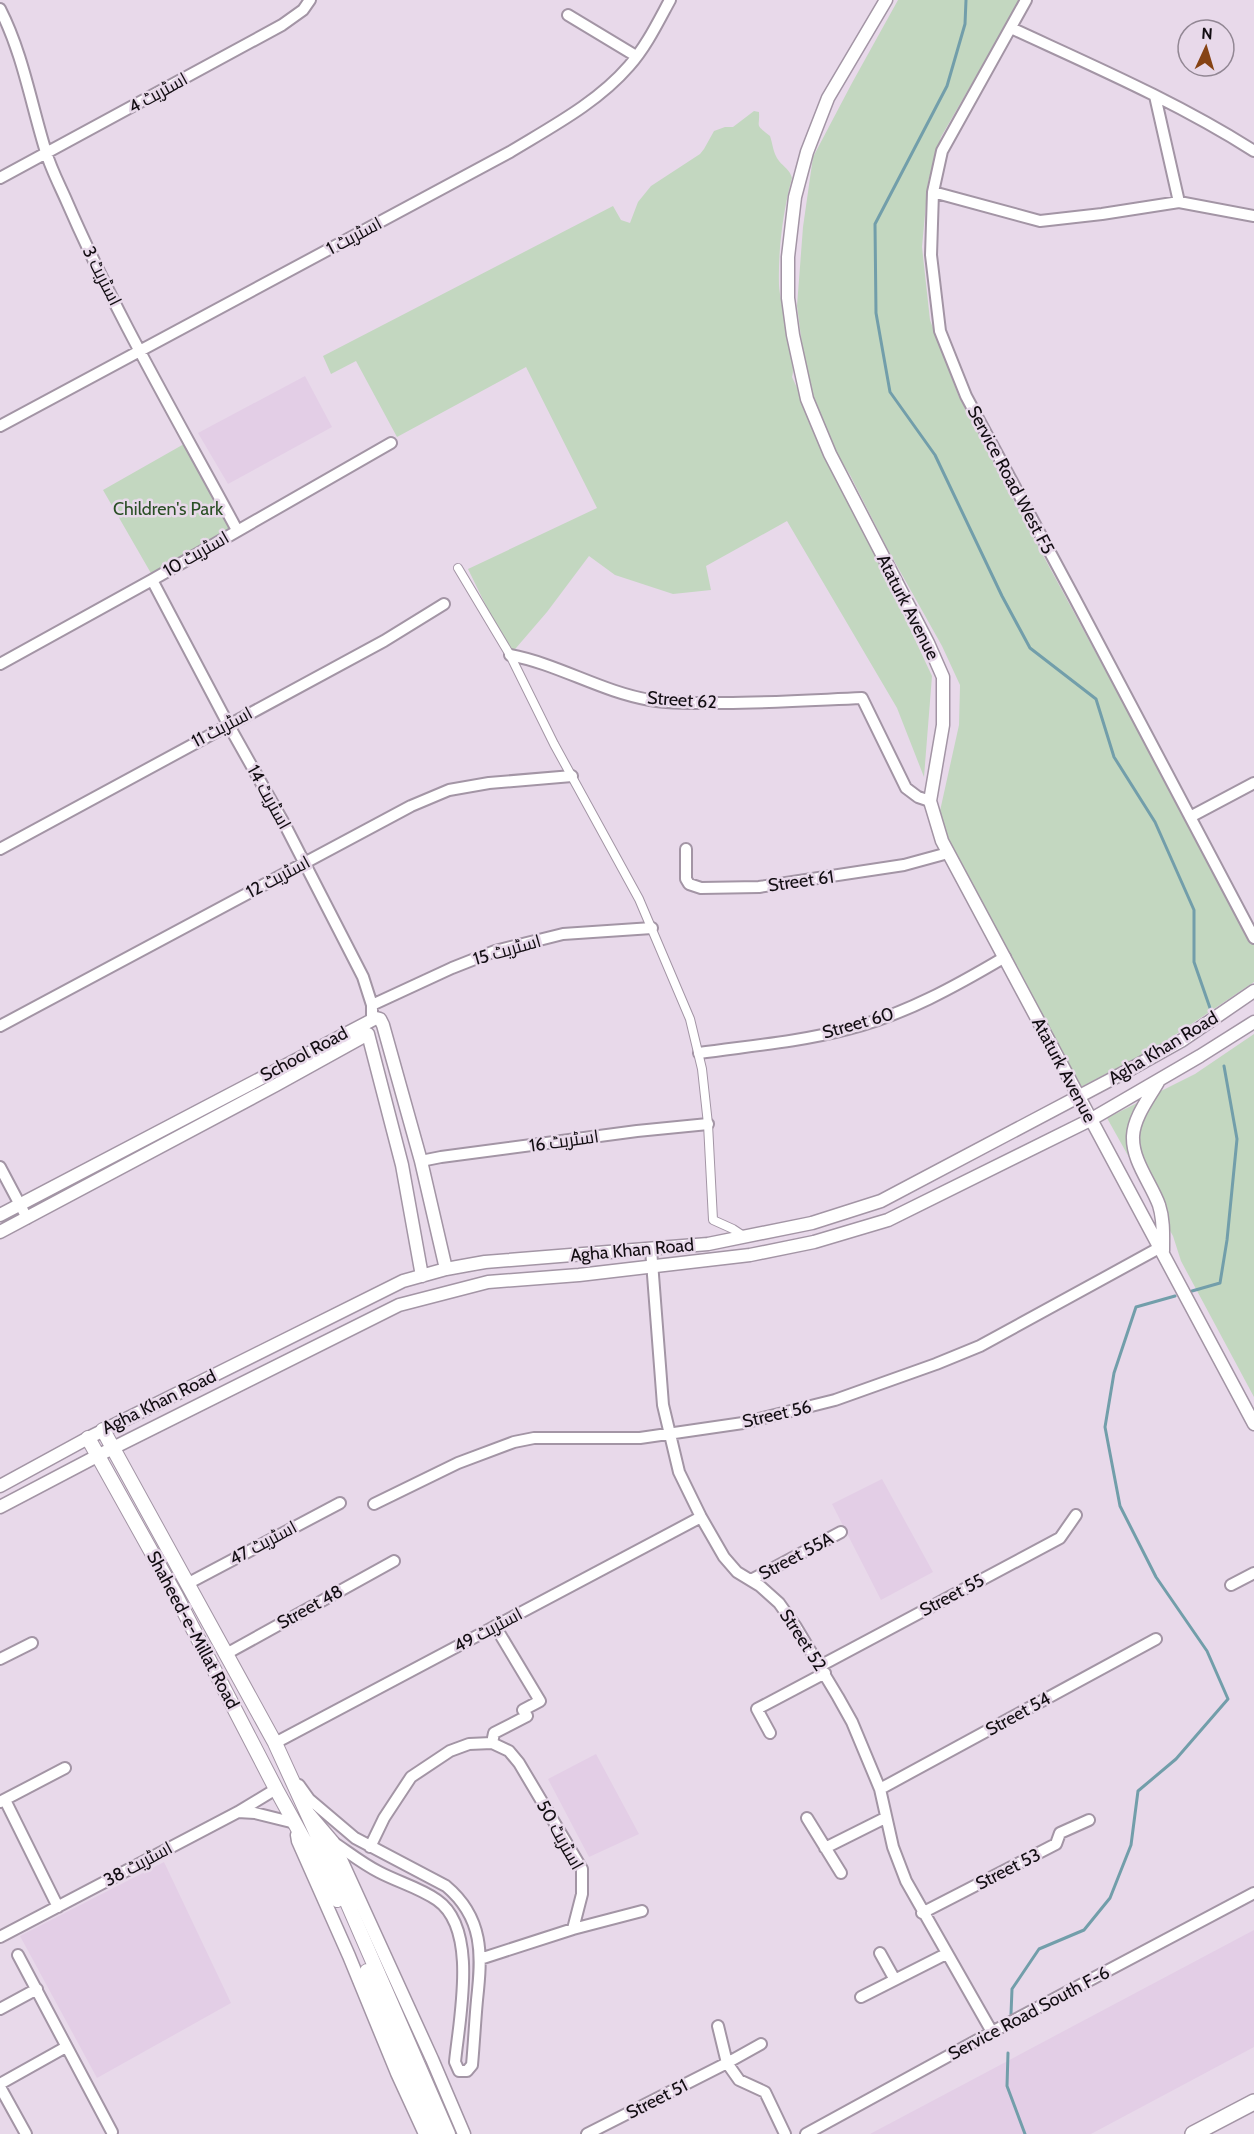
<svg xmlns="http://www.w3.org/2000/svg" width="1254" height="2134" font-family="Cabin,Cairo,sans-serif">
  <style>
    .built { fill: #e3cee6 }
    .green { fill: #c3d7c0 }
    .lines { fill: none; stroke-linecap: round; stroke-linejoin: round }
    .stream { stroke: #729eaa; stroke-width: 3 }
    .pedestrian-casing { stroke: #a395a5; stroke-width: 10 }
    .minor-casing { stroke: #a395a5; stroke-width: 14 }
    .tertiary-casing { stroke: #a395a5; stroke-width: 15 }
    .secondary-casing { stroke: #a395a5; stroke-width: 16 }
    .primary-casing { stroke: #a395a5; stroke-width: 18 }
    .pedestrian { stroke: #fff; stroke-width: 8 }
    .minor { stroke: #fff; stroke-width: 10 }
    .tertiary { stroke: #fff; stroke-width: 12 }
    .secondary { stroke: #fff; stroke-width: 14 }
    .primary { stroke: #fff; stroke-width: 15 }
    .labels { text-anchor: middle; dominant-baseline: central; stroke-width: 5; stroke-linejoin: round; paint-order: stroke }
    .street-label { font-size: 18px; fill: #120d12; stroke: #e8d9ea }
    .park-label { font-size: 18px; fill: #2a4f25; stroke: #e8d9ea }
  </style>
  <rect width="100%" height="100%" fill="#e8d9ea"/>
  <path class="built" d="M305,376L332,427L228,484L198,433Z
    M882,1479L933,1572L881,1600L832,1504Z
    M596,1754L639,1834L589,1857L548,1779Z
    M164,1862L231,2003L97,2078L20,1936Z
    M1254,1930V2047L1091,2134H870Z"/>
  <path class="green" d="M898,0H1020L941,137L928,182L922,247L930,320L959,397L1025,522L1254,945V982L1157,1047L1079,1088L1000,943L938,820L959,725L960,685L942,646L887,548L850,475L834,450L808,390L797,306L803,227L813,157L852,83Z
    M754,111L759,112C760,129 754,123 770,136C773,145 773,153 779,161C784,167 790,170 792,178C783,211 778,250 779,285C780,306 797,363 792,377L932,676L924,777L897,708L787,521L706,566L711,590L673,594L615,575L589,556L547,612L510,655L468,569L597,508L526,367L397,437L356,361L331,374L323,356L613,206L621,220L630,223L638,202L651,186L700,154L704,149L714,131L725,127H733Z
    M184,444L233,529L152,575L103,490Z
    M1254,1034V1397L1181,1261L1173,1236L1107,1118L1195,1074Z"/>
  <g class="lines">
    <path class="stream" d="M966,0L965,24L947,86L875,224L876,313L890,392L935,455L1002,596L1030,648L1096,699L1114,757L1155,822L1194,910V962L1210,1008
      M1192,1291L1220,1283L1227,1240L1237,1139L1224,1066
      M1011,2014L1012,1989L1039,1949L1084,1930L1110,1898L1131,1845L1138,1791L1176,1759L1228,1699L1207,1651L1156,1577L1120,1506L1105,1427L1114,1373L1136,1307L1175,1296
      M1008,2053L1007,2086L1025,2134"/>
    <g class="pedestrian-casing">
      <path id="pedestrian" d="M458,568L510,655L554,744L639,899L690,1019L702,1069L708,1124L713,1220L733,1229L745,1237"/>
    </g>
    <g class="minor-casing">
      <path id="minor" d="M1026,0L942,151L933,192L931,255L940,331L966,396L1074,597L1254,938
        M0,9C23,54 31,104 46,152C51,169 60,186 67,202C116,315 179,422 237,530
        M568,15L636,56
        M1011,28C1093,66 1177,102 1254,151
        M1155,96L1179,202
        M0,178L282,25L303,10L310,0
        M933,192L1040,221L1102,214L1179,202L1254,216
        M0,426L510,152C551,127 597,103 629,66C646,47 658,22 670,0
        M152,580L228,724L286,827L363,977L372,1005V1019
        M510,655C558,664 602,692 650,700C674,704 699,703 724,703C770,703 816,700 862,698L906,788L918,797L930,801
        M0,664L152,580L391,443
        M1190,817L1254,783
        M0,849L384,641L444,604
        M686,849V879L689,884L701,888L759,887L904,865L948,853
        M372,1005L452,968L495,951L563,934L652,928
        M0,1026L411,806L449,790L489,783L572,776
        M699,1053C748,1046 799,1042 848,1029C904,1015 956,986 1005,957
        M421,1161L441,1157L637,1131L708,1124
        M0,1167L27,1218
        M651,1249L663,1405L679,1472L701,1517L724,1557L737,1572L760,1586L779,1603L796,1627L838,1697L852,1722L880,1789L893,1847L906,1881L992,2032
        M374,1504L458,1463L514,1442L534,1438H640L743,1423L835,1400L936,1364L980,1346L1159,1248
        M751,1580L841,1532
        M187,1584L340,1503
        M1231,1585L1254,1573
        M495,1626L540,1701L523,1710L527,1716L494,1733L492,1743L509,1751L519,1763L582,1869V1894L573,1929
        M226,1654L394,1561
        M0,1659L32,1643
        M820,1666L1060,1538L1076,1515
        M770,1733L757,1709L825,1673
        M275,1743L701,1517
        M299,1785L309,1799L355,1838L446,1886C484,1918 482,1955 477,2000C475,2022 474,2043 472,2065L467,2071H459L455,2062C459,2019 479,1929 437,1900C420,1888 398,1882 379,1872C363,1864 348,1852 333,1842
        M880,1789L1156,1639
        M5,1800L58,1907
        M0,1802L65,1768
        M238,1812L255,1813L295,1823
        M807,1818L841,1873
        M370,1847L384,1818L411,1777L450,1751L469,1744L492,1743
        M825,1848L885,1818
        M922,1913L1056,1844L1060,1833L1089,1820
        M0,1937L238,1812L276,1789
        M880,1953L895,1980
        M18,1955L112,2132
        M480,1959L573,1929L642,1911
        M861,1997L946,1954
        M0,2009L37,1989
        M718,2026L727,2063L739,2080L765,2092L785,2134
        M0,2084L66,2047
        M0,2087L26,2134
        M587,2134L727,2063L761,2044
        M806,2134L992,2032L1254,1893"/>
    </g>
    <g class="tertiary-casing">
      <path id="tertiary" d="M886,0L828,98L807,152L795,197L788,257V298L793,335L807,399L830,454L928,643L943,677V725L930,801L942,841L1254,1424
        M1158,1082C1149,1098 1134,1117 1133,1136C1132,1161 1151,1183 1159,1205C1164,1220 1163,1236 1163,1251
        M0,1215L376,1018L380,1019L383,1025L421,1161L446,1269
        M0,1232L276,1085L368,1034L402,1165L422,1276
        M0,1486L88,1438L403,1281L446,1269L485,1262L708,1244L812,1223L881,1201L1127,1071L1181,1041L1254,991
        M0,1507L99,1455L399,1305L488,1282L579,1275L750,1255L814,1242L888,1220L1090,1120L1200,1056L1254,1022
        M310,1815L333,1842L432,2059L464,2134
        M297,1835L298,1841L349,1956L397,2073L425,2134"/>
    </g>
    <g class="secondary-casing">
      <path id="secondary" d="M103,1430L275,1743L330,1863L448,2134
        M88,1438L176,1596L276,1789L337,1900
        M367,1971L436,2134"/>
    </g>
    <g class="primary-casing">
      <path id="primary" d="M1193,2134L1254,2102"/>
    </g>
    <use href="#pedestrian" class="pedestrian"/>
    <use href="#minor" class="minor"/>
    <use href="#tertiary" class="tertiary"/>
    <use href="#secondary" class="secondary"/>
    <use href="#primary" class="primary"/>
  </g>
  <g class="labels">
    <g class="street-label">
      <text transform="translate(158 93) rotate(-29)">اسٹریٹ 4</text>
      <text transform="translate(354 236) rotate(-28)">اسٹریٹ 1</text>
      <text transform="translate(102 276) rotate(63)">اسٹریٹ 3</text>
      <text transform="translate(1011 480) rotate(62)">Service Road West F5</text>
      <text transform="translate(196 554) rotate(-30)">اسٹریٹ 10</text>
      <text transform="translate(908 607) rotate(63)">Ataturk Avenue</text>
      <text transform="translate(682 700) rotate(4)">Street 62</text>
      <text transform="translate(222 727) rotate(-28)">اسٹریٹ 11</text>
      <text transform="translate(269 797) rotate(61)">اسٹریٹ 14</text>
      <text transform="translate(278 877) rotate(-28)">اسٹریٹ 12</text>
      <text transform="translate(801 881) rotate(-8)">Street 61</text>
      <text transform="translate(507 950) rotate(-16)">اسٹریٹ 15</text>
      <text transform="translate(858 1023) rotate(-16)">Street 60</text>
      <text transform="translate(1163 1048) rotate(-31)">Agha Khan Road</text>
      <text transform="translate(304 1054) rotate(-28)">School Road</text>
      <text transform="translate(1064 1070) rotate(62)">Ataturk Avenue</text>
      <text transform="translate(564 1141) rotate(-8)">اسٹریٹ 16</text>
      <text transform="translate(632 1250) rotate(-5)">Agha Khan Road</text>
      <text transform="translate(159 1402) rotate(-26)">Agha Khan Road</text>
      <text transform="translate(777 1414) rotate(-13)">Street 56</text>
      <text transform="translate(263 1543) rotate(-28)">اسٹریٹ 47</text>
      <text transform="translate(796 1556) rotate(-28)">Street 55A</text>
      <text transform="translate(952 1595) rotate(-28)">Street 55</text>
      <text transform="translate(310 1607) rotate(-29)">Street 48</text>
      <text transform="translate(193 1630) rotate(62)">Shaheed-e-Millat Road</text>
      <text transform="translate(488 1630) rotate(-28)">اسٹریٹ 49</text>
      <text transform="translate(803 1640) rotate(57)">Street 52</text>
      <text transform="translate(1018 1714) rotate(-29)">Street 54</text>
      <text transform="translate(560 1835) rotate(61)">اسٹریٹ 50</text>
      <text transform="translate(138 1864) rotate(-28)">اسٹریٹ 38</text>
      <text transform="translate(1008 1869) rotate(-27)">Street 53</text>
      <text transform="translate(1029 2013) rotate(-28)">Service Road South F-6</text>
      <text transform="translate(657 2099) rotate(-27)">Street 51</text>
    </g>
    <g class="park-label">
      <text x="168" y="509">Children's Park</text>
    </g>
  </g>
  <g transform="translate(1206 48) rotate(4)"><circle r="28" fill="#e8d9ea" stroke="#928794" stroke-width="1.5"/>
  <path d="M0-4.5L10 22L0 15L-10 22Z" fill="#864314"/>
  <text y="-9" font-size="16" font-weight="bold" text-anchor="middle" fill="#120d12">N</text>
  </g>
</svg>
